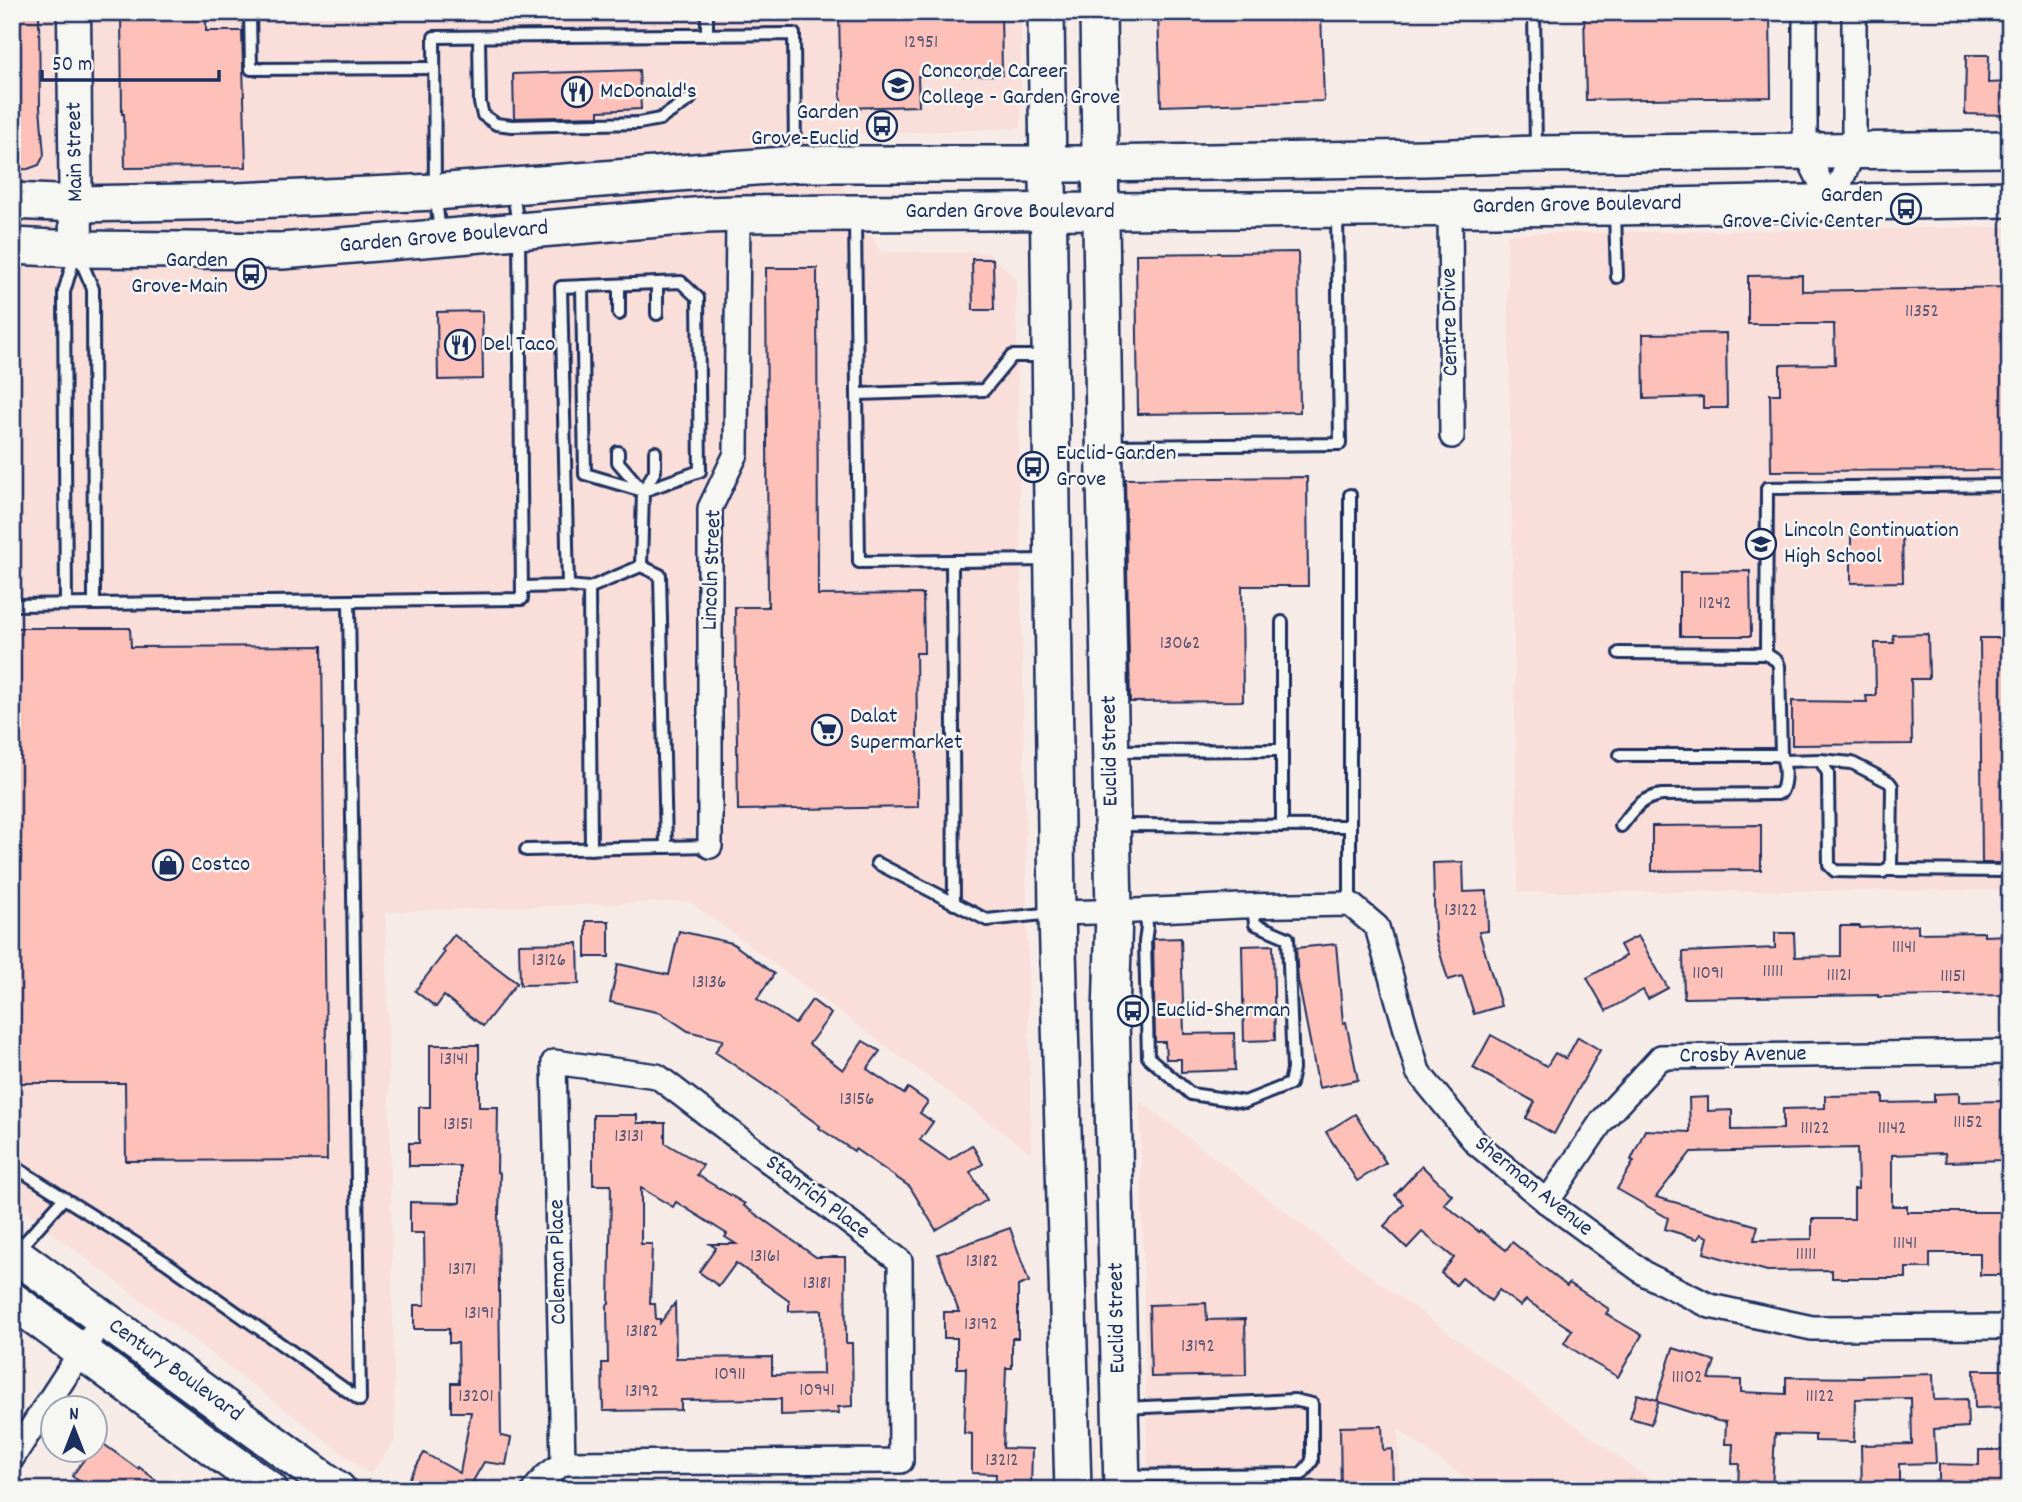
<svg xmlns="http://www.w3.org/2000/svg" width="2022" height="1502" viewBox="0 0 2022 1502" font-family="Dekko,sans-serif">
	<rect width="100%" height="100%" fill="#f7ebe7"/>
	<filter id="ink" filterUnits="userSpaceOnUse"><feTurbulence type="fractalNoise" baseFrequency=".0143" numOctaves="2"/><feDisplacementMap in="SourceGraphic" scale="14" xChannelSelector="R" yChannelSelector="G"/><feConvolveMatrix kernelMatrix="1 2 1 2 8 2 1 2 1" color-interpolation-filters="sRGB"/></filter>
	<g filter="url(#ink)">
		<g fill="#f9deda">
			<polygon points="12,12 1021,12 1021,128 813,136 881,252 989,253 1016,279 1031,1153 689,901 386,912 395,1441 370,1474 12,1202"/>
			<polygon points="2010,227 2010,890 1518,892 1507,234"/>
			<polygon points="1140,1101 1338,1252 1664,1490 1481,1490 1399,1430 1400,1490 1148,1490"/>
		</g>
		<g fill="#fdc1ba" stroke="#1b2f5e" stroke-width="2" fill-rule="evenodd">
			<polygon points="12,12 39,12 40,107 44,155 39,165 28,169 12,170"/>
			<polygon points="121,12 206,12 206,31 242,31 246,167 125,168 124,114 122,114"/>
			<polygon points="839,12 1001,12 1002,75 918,76 919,106 841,108"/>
			<polygon points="1158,12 1321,12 1324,101 1161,106"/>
			<polygon points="1584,12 1770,12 1771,97 1586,100"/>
			<polygon points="1966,55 1989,55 1988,83 2010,82 2010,115 1965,114"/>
			<polygon points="639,70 641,109 599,111 599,116 514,118 513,74"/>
			<polygon points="1298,252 1300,412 1138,414 1136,254"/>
			<polygon points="972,259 993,259 994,310 973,310"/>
			<polygon points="766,268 817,268 818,595 923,594 924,653 916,653 918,807 738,810 735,607 768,607"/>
			<polygon points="1802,275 1802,291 2010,287 2010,470 1771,471 1770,394 1780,394 1780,365 1835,364 1834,324 1748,324 1748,276"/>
			<polygon points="482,311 483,379 438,380 437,312"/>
			<polygon points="1726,333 1727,408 1703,408 1703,397 1644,399 1643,334"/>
			<polygon points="1307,477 1308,586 1242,586 1243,701 1130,702 1125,479"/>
			<polygon points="1902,529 1903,582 1851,583 1851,530"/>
			<polygon points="1750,571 1751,636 1680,636 1680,572"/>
			<polygon points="12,628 130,628 131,647 322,646 327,1160 126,1161 125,1083 12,1083"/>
			<polygon points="1928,634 1929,679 1911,679 1912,744 1792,745 1792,701 1867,702 1866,696 1876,696 1875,643 1894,643 1893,635"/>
			<polygon points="1980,638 2010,638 2010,855 2005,855 2005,863 1982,863"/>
			<polygon points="1761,825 1761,870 1652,871 1652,826"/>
			<polygon points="1463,862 1464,892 1487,891 1488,931 1479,932 1501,1006 1474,1014 1462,976 1448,980 1435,936 1433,863"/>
			<rect x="586" y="921" width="23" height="36"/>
			<polygon points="1918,925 1918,933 1984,932 1984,936 2010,935 2010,995 1878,997 1878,995 1684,998 1683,952 1775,948 1775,933 1794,933 1795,957 1840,956 1840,926 1860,926 1860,928"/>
			<polygon points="679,931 732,943 774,974 757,999 795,1024 812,1000 831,1014 809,1044 843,1070 863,1041 880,1051 867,1069 904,1094 908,1088 928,1102 920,1113 933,1122 920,1140 949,1160 972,1145 983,1164 970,1172 987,1200 936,1230 910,1187 855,1149 854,1151 819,1128 820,1126 768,1088 715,1052 723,1040 688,1031 661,1013 610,1002 618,964 669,975"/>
			<polygon points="454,935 517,983 483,1026 444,996 436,1007 415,991 445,952 442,950"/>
			<polygon points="1638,936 1668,988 1648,999 1643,990 1606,1011 1587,978 1626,956 1620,945"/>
			<polygon points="1181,938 1184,1034 1234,1033 1235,1070 1181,1072 1181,1059 1166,1059 1165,1042 1155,1042 1153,939"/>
			<polygon points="578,943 579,984 520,985 519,944"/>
			<polygon points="1336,944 1343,1023 1346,1022 1358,1080 1319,1088 1298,980 1296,948"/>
			<polygon points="1273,945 1275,1040 1244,1041 1242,946"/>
			<polygon points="1491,1035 1547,1066 1555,1053 1566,1059 1578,1037 1600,1050 1554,1134 1526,1118 1535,1102 1473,1068"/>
			<polygon points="430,1045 479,1045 479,1107 498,1107 497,1172 500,1173 499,1214 498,1214 501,1436 511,1438 506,1465 484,1462 473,1481 489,1490 428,1490 409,1479 424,1453 460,1473 471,1412 451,1412 451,1383 459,1383 458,1343 449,1343 449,1329 414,1329 414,1305 425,1305 424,1233 410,1233 410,1202 460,1203 460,1166 409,1166 409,1143 419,1143 419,1107 430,1107"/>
			<path d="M1959,1093V1102L2002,1101L2003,1160L1946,1162L1945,1153L1892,1155V1206H1907V1212H2010V1249L2005,1245V1275H1980V1253H1930V1268H1906V1278H1832V1270L1767,1271L1704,1253L1708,1237L1701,1234L1698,1239L1665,1229L1668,1218L1617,1189L1634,1161L1631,1160L1645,1130L1690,1132L1689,1098L1708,1097V1111L1732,1110V1130L1783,1129V1109L1825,1108V1096L1883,1095V1103L1934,1102V1094ZM1857,1148L1858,1189H1854V1219H1812V1239L1754,1240L1758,1226L1656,1197L1691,1152Z"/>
			<polygon points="1355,1114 1386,1163 1357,1181 1326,1132"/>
			<path d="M593,1115H637V1123H665V1143L703,1165L697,1175L745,1204L744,1206L816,1257H845L846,1343H852L853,1406L838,1407L839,1413L781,1415V1399L681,1400V1410L603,1411L602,1363H608L607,1305L609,1304L611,1185H593ZM641,1188L673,1207L676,1202L727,1234L725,1237L736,1244H710L716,1248L699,1272L719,1286L736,1263L789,1301V1311L822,1310L823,1374L772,1375V1357L676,1358L675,1303L660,1323V1319H656L655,1304H650L652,1244H641Z"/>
			<polygon points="1422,1166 1452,1195 1444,1204 1479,1232 1480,1230 1506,1250 1512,1242 1567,1286 1569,1283 1609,1309 1606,1314 1642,1335 1618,1377 1592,1362 1564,1343 1572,1330 1526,1300 1520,1306 1499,1290 1491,1301 1462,1278 1456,1285 1441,1273 1454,1258 1422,1232 1407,1248 1384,1226 1404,1204 1395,1195"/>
			<polygon points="1010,1228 1029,1282 1018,1286 1018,1338 1012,1338 1012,1368 1006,1368 1003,1448 1032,1449 1031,1490 995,1490 996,1474 972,1473 972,1434 964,1433 966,1368 957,1368 957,1338 944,1338 944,1312 959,1312 938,1254"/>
			<polygon points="1206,1303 1207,1320 1245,1319 1246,1375 1151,1377 1149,1305"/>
			<polygon points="1673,1348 1715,1361 1709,1379 1741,1380 1741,1392 1786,1394 1786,1377 1863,1378 1863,1376 1933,1374 1934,1400 1967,1399 1968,1427 1934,1429 1936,1463 1899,1464 1899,1490 1862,1490 1861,1445 1912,1444 1911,1398 1855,1399 1854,1442 1815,1441 1815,1435 1775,1434 1772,1490 1738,1489 1739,1464 1732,1464 1733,1444 1725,1444 1726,1422 1718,1421 1658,1402 1651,1424 1630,1418 1637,1394 1657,1400"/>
			<polygon points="1974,1370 2010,1370 2010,1407 1975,1408"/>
			<polygon points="1382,1426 1383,1450 1392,1449 1393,1490 1341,1490 1340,1427"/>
			<polygon points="98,1440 138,1469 139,1467 169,1490 91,1490 72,1476 91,1450 94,1450 94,1444"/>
			<polygon points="1979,1450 2010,1450 2010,1490 1939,1490 1939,1464 1979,1465"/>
		</g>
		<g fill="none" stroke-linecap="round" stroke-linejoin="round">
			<g stroke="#1b2f5e" stroke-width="16">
				<g id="lane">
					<polyline points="250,12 251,69 434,68"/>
					<polyline points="707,12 707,35"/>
					<polyline points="1534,12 1536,149"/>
					<polyline points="479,37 480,103 483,115 496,124 512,126 639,123 660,119 690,99"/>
					<polyline points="1615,213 1617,277"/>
					<polyline points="855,219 859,562 1050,560"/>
					<polyline points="440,232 435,192 434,37 794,34 795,159"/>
					<polyline points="79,256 93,289 94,604"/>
					<polyline points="619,285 619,314"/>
					<polyline points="657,314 657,283"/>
					<polyline points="857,394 984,390 1012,356 1045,356"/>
					<polyline points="1110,446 1340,444 1337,214"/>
					<polyline points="618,452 618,462 643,491 641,566"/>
					<polyline points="643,491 655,471 655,452"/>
					<polyline points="952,561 954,904"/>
					<polyline points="568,586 589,588 591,849"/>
					<polyline points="522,587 568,586 561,287 681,282 698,298 700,471 643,491 585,474 582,286"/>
					<polyline points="589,588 641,566 660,575 666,847"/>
					<polyline points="66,604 64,292 75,255"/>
					<polyline points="12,605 522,599 519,232 513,192"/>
					<polyline points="1282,622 1282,826"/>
					<polyline points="1619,653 1766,654 1777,661 1779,666 1781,756"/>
					<polyline points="1766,654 1767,488 2010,485"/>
					<polyline points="1114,751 1282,750"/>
					<path d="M1620,755H1775L1781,756C1786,765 1786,783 1781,792L1777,794L1662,795C1640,798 1635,809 1621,826"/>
					<polyline points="1784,761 1820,760 1852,763 1889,782 1892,786 1891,866 1883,872 1835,871 1829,865 1828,773 1820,760"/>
					<polyline points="1115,825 1350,826 1350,495"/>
					<polyline points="1350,826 1350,904"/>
					<polyline points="526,850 710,846"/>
					<polyline points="877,863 987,920 1053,913"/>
					<polyline points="1887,870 2010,871"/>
					<polyline points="1146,911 1147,927 1145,942 1148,1057 1191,1094 1245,1102 1290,1084 1293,1069 1288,938 1255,924 1253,906"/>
					<polyline points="12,1165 64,1198 17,1251"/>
					<polyline points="64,1198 165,1262 360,1400 349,601"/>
					<polyline points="1124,1408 1294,1400 1312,1404 1312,1461 1302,1474 1125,1476"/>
				</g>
			</g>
			<g stroke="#1b2f5e" stroke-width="28">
				<g id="street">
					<polyline points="1805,12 1805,151 1831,203"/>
					<polyline points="1831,203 1854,151 1854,12"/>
					<polyline points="1450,208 1452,436"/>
					<polyline points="710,846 710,508 736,454 738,214"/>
					<polyline points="1057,913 1135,911 1241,906 1350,904 1377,927 1418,1072 1476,1143 1547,1202 1647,1275 1710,1306 1812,1328 2010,1327"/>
					<polyline points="1547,1202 1602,1121 1661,1057 2010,1052"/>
					<polyline points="12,1458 103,1318"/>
					<polyline points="534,1490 546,1476 563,1463 901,1461 900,1261 657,1076 554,1062 563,1463"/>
				</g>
			</g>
			<g stroke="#1b2f5e" stroke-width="37">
				<polyline id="secondary" points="74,12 76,249"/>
			</g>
			<g stroke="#1b2f5e" stroke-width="40">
				<g id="primary">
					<polyline points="1046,12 1057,913 1073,1490"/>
					<polyline points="1098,12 1104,429 1114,912 1111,1016 1122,1490"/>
					<polyline points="12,201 77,204 237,201 435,192 795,164 1099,164 1425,158 1536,154 2010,149"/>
					<polyline points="12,246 76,249 282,251 706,215 738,214 1615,207 2010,199"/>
					<polyline points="12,1252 338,1490"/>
					<polyline points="12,1300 270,1490"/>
				</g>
			</g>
			<use href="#lane" stroke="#f6f6f2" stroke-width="10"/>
			<use href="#street" stroke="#f6f6f2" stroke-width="23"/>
			<use href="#secondary" stroke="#f6f6f2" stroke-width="32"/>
			<use href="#primary" stroke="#f6f6f2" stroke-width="35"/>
		</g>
	</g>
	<defs>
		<g id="university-ring" transform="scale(1.575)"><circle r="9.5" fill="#f6f6f2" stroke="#1b2f5e" stroke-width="1.5"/><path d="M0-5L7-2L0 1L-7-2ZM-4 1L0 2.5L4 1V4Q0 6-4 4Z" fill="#1b2f5e"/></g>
		<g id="restaurant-ring" transform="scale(1.575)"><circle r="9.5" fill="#f6f6f2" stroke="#1b2f5e" stroke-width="1.5"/><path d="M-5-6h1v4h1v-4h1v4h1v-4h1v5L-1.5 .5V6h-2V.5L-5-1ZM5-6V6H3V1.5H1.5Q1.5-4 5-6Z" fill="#1b2f5e"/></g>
		<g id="bus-ring" transform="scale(1.575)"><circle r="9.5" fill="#f6f6f2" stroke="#1b2f5e" stroke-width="1.5"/><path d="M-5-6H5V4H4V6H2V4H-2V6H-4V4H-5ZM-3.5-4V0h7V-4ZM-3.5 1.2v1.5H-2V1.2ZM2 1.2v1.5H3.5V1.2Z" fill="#1b2f5e"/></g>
		<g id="school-ring" transform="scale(1.575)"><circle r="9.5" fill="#f6f6f2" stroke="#1b2f5e" stroke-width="1.5"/><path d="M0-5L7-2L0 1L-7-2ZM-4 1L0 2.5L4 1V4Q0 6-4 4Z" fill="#1b2f5e"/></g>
		<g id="supermarket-ring" transform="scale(1.575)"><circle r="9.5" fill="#f6f6f2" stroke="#1b2f5e" stroke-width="1.5"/><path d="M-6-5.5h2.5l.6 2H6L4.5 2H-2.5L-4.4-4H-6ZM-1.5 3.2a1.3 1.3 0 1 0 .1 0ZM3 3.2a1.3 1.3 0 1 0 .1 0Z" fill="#1b2f5e"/></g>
		<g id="shop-ring" transform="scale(1.575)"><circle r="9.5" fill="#f6f6f2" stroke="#1b2f5e" stroke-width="1.5"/><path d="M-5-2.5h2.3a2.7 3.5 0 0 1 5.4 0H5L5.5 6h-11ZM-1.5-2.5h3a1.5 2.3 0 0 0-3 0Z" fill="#1b2f5e"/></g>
	</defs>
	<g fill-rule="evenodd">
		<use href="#university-ring" x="898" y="85"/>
		<use href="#restaurant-ring" x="577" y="92"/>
		<use href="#bus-ring" x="882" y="126"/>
		<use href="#bus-ring" x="1906" y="209"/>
		<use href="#bus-ring" x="251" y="274"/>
		<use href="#restaurant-ring" x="460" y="345"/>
		<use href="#bus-ring" x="1033" y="467"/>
		<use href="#school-ring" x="1761" y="544"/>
		<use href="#supermarket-ring" x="827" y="730"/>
		<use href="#shop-ring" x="168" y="865"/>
		<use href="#bus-ring" x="1133" y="1011"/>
	</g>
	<g text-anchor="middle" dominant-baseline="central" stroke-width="5" stroke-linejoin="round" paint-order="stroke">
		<g font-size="19" fill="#545475">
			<text x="921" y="43">12951</text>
			<text x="1922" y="312">11352</text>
			<text x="1715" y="604">11242</text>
			<text x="1180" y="644">13062</text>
			<text x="1461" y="911">13122</text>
			<text x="1904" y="948">11141</text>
			<text x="549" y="961">13126</text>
			<text x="1773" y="972">11111</text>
			<text x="1708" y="974">11091</text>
			<text x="1839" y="976">11121</text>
			<text x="1953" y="977">11151</text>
			<text x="709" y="983">13136</text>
			<text x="454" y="1060">13141</text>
			<text x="857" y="1100">13156</text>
			<text x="1968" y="1123">11152</text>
			<text x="458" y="1125">13151</text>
			<text x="1815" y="1129">11122</text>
			<text x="1892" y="1129">11142</text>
			<text x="629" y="1137">13131</text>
			<text x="1905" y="1244">11141</text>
			<text x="1806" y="1255">11111</text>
			<text x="765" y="1257">13161</text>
			<text x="982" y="1262">13182</text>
			<text x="462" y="1270">13171</text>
			<text x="817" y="1284">13181</text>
			<text x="479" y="1314">13191</text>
			<text x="981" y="1325">13192</text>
			<text x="642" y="1332">13182</text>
			<text x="1198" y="1347">13192</text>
			<text x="730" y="1375">10911</text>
			<text x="1687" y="1378">11102</text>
			<text x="817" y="1391">10941</text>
			<text x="642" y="1392">13192</text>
			<text x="476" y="1397">13201</text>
			<text x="1820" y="1397">11122</text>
			<text x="1002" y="1461">13212</text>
		</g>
		<g font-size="23" fill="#1b2f5e" stroke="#f6f6f2" text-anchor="start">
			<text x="921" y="72">Concorde Career<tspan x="921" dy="26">College - Garden Grove</tspan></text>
			<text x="600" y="92">McDonald's</text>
			<text x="859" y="113" text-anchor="end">Garden<tspan x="859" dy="26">Grove-Euclid</tspan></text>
			<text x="1883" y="196" text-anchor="end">Garden<tspan x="1883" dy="26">Grove-Civic Center</tspan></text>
			<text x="228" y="261" text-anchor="end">Garden<tspan x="228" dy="26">Grove-Main</tspan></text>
			<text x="483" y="345">Del Taco</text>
			<text x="1056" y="454">Euclid-Garden<tspan x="1056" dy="26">Grove</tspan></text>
			<text x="1784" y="531">Lincoln Continuation<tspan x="1784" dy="26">High School</tspan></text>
			<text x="850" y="717">Dalat<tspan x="850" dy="26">Supermarket</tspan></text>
			<text x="191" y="865">Costco</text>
			<text x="1156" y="1011">Euclid-Sherman</text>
		</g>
		<g font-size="23" fill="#1b2f5e" stroke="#f6f6f2">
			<text transform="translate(76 152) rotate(-91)">Main Street</text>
			<text transform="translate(1577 206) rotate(-1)">Garden Grove Boulevard</text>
			<text x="1010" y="212">Garden Grove Boulevard</text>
			<text transform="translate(444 238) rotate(-5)">Garden Grove Boulevard</text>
			<text transform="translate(1451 322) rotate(-91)">Centre Drive</text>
			<text transform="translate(713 570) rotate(-88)">Lincoln Street</text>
			<text transform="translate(1111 751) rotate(-91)">Euclid Street</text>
			<text transform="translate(1743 1056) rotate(-1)">Crosby Avenue</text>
			<text transform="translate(1533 1187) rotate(39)">Sherman Avenue</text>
			<text transform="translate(817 1198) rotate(37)">Stanrich Place</text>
			<text transform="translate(559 1262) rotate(-91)">Coleman Place</text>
			<text transform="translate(1118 1318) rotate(-91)">Euclid Street</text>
			<text transform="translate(175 1371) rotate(36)">Century Boulevard</text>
		</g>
	</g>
	<rect width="2022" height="1502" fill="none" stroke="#f6f6f2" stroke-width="42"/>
	<rect x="21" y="21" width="1980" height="1460" fill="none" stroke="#1b2f5e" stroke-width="2.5" filter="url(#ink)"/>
	<g transform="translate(74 1429)"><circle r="33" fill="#f6f6f2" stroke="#9ea6b7" stroke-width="2"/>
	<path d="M0-5L12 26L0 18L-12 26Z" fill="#1b2f5e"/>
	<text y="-10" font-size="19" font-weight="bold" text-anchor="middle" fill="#1b2f5e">N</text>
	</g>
	<path d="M42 70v10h177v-10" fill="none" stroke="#1b2f5e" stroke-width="3.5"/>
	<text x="52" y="70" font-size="21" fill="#1b2f5e" stroke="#f6f6f2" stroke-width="5" paint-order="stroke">50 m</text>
</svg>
